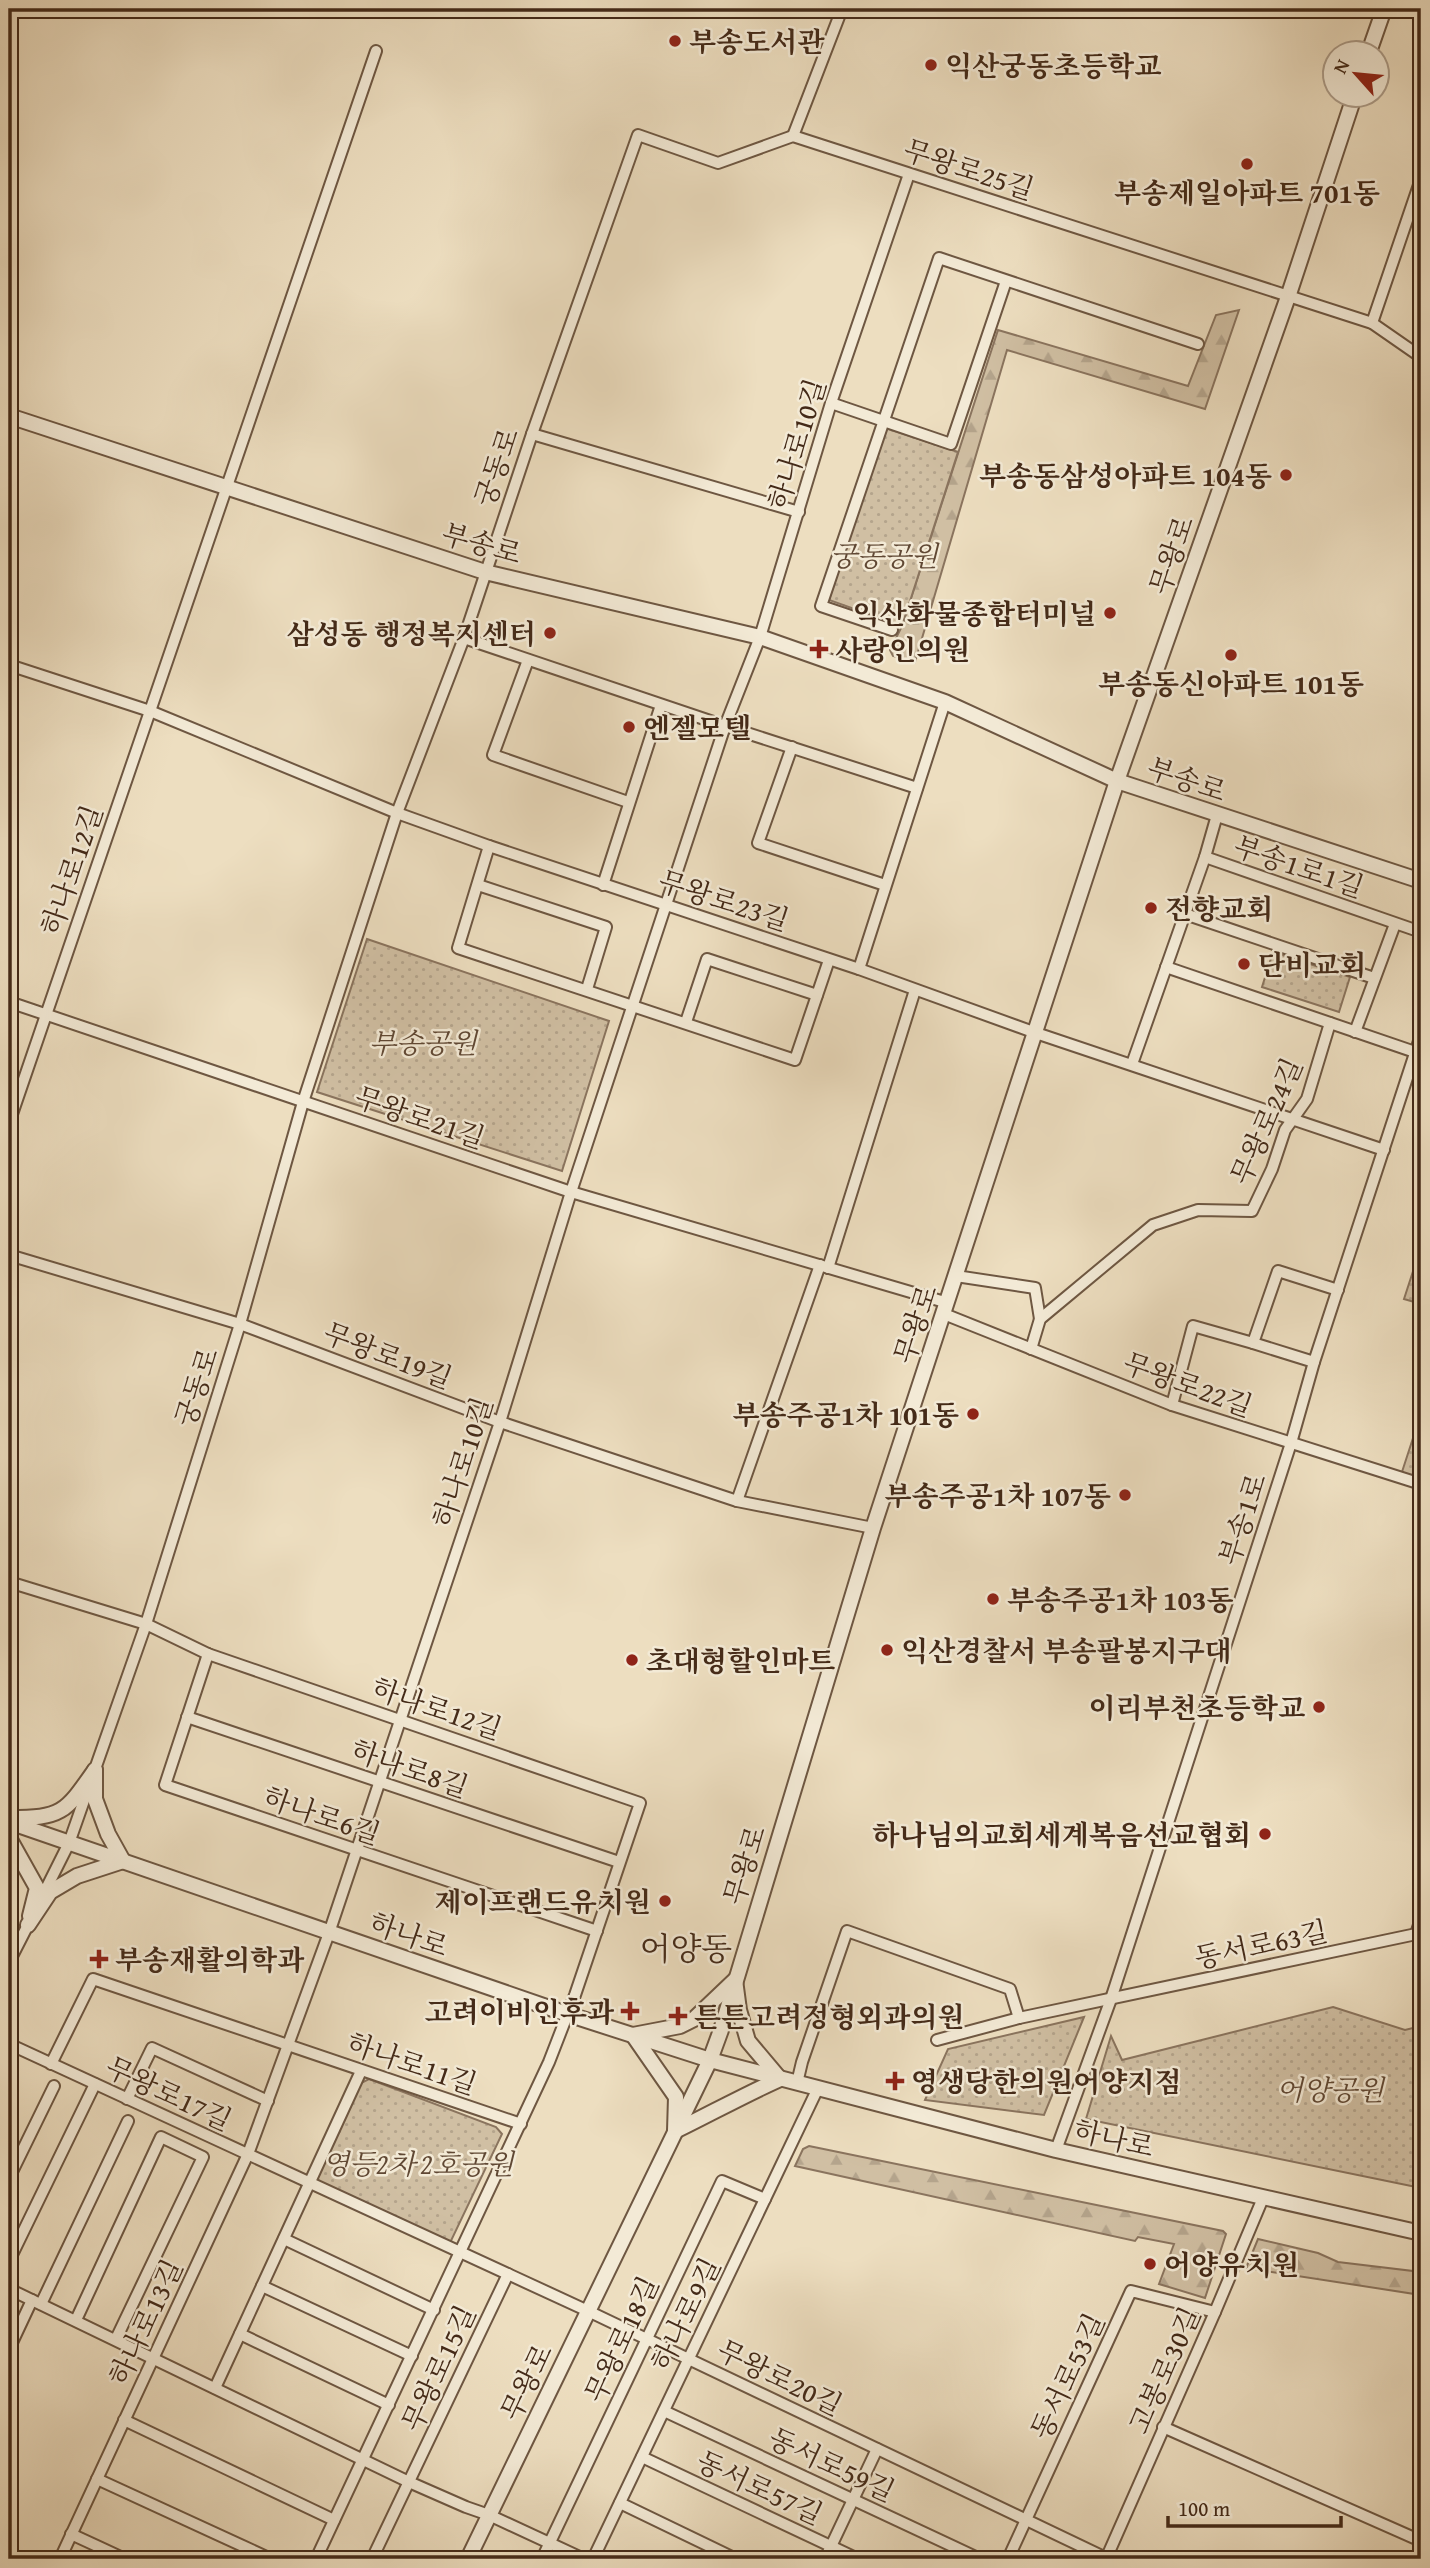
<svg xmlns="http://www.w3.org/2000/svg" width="1430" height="2568" viewBox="0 0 1430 2568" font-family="'Gentium Book Plus','Noto Serif KR',serif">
	<defs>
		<pattern id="forest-firs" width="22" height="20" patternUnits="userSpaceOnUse" patternTransform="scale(1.75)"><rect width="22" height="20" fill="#d0bfa3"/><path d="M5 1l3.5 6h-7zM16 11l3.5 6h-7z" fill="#b4a48c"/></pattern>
		<pattern id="park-dots" width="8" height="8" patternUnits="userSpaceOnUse" patternTransform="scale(1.75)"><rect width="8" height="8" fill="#d0bfa3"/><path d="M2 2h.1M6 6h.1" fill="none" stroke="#b4a48c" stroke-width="1.8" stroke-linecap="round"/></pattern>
	</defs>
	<rect width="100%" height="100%" fill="#eddec0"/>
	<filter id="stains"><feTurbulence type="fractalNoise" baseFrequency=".00286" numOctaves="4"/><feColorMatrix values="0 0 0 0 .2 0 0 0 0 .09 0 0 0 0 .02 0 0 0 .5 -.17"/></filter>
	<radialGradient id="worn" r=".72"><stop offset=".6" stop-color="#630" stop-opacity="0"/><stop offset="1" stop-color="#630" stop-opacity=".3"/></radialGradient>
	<g fill="url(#forest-firs)" stroke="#8a745e" stroke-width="2">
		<polygon points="1239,310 1205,409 1007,350 915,662 893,656 890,650 902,626 998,330 1188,386 1216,315"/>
		<polygon points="809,2146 1223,2231 1226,2234 1205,2298 1159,2284 1174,2244 1138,2237 1135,2241 795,2166 803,2149"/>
		<polygon points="1258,2239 1318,2253 1338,2262 1421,2272 1421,2295 1246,2268"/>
	</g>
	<g fill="url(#park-dots)" stroke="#8a745e" stroke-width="2">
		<polygon points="885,428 958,452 902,626 829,600"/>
		<polygon points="367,939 609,1021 562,1171 317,1092"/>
		<polygon points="1273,952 1350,977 1339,1012 1262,987"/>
		<polygon points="1418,1256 1421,1257 1421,1304 1404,1299"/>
		<polygon points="1414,1435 1421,1438 1421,1480 1400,1478"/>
		<polygon points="1333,2007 1405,2030 1421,2026 1421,2188 1086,2119 1111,2036 1122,2060"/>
		<polygon points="1084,2017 1044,2115 925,2100 948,2049"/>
		<polygon points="369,2079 496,2127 502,2134 449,2245 315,2181 359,2084"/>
	</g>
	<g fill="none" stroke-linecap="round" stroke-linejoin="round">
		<g stroke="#6e5742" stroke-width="14">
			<g id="minor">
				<polyline points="793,136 842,9"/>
				<polyline points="1372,323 1421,179"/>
				<polyline points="831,403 951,444 1006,281"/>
				<polyline points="532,434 799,512"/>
				<polyline points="892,630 821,606 939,258 1198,344"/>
				<polyline points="464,638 725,726 917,788"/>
				<polyline points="528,660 493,755 628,802"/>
				<polyline points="9,665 150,711 397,813 489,846 859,969 1036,1033 1384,1150"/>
				<polyline points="792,747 758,843 885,885"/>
				<polyline points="489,846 458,948 795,1060 829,960"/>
				<polyline points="1205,857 1421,932"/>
				<polyline points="478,885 606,927 587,989"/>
				<polyline points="603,885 661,705"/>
				<polyline points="1185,914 1374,978"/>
				<polyline points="1166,967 1421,1054"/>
				<polyline points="859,969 945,702"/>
				<polyline points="9,1002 571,1192 948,1303"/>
				<polyline points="686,1022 707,959 817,995"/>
				<polyline points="1355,1032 1395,924"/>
				<polyline points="1132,1064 1205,857 1217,815"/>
				<polyline points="9,1123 376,51"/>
				<polyline points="9,1255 240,1324 500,1422 737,1501 873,1528"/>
				<polyline points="828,1268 915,990"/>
				<polyline points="956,1276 1035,1288 1040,1319"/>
				<polyline points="944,1314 1172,1405 1421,1484"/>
				<polyline points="1031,1349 1040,1319 1153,1225 1198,1210 1252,1211 1272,1169 1285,1130 1307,1099 1330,1023"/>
				<polyline points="1314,1362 1253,1343 1278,1271 1338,1290"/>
				<polyline points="1172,1405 1193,1326 1253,1343"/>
				<polyline points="737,1501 820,1265"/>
				<polyline points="9,1582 146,1624 208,1654 640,1803 575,1995 549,2062 316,2559"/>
				<polyline points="208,1654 165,1785 597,1931"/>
				<polyline points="187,1717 619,1862"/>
				<polyline points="42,1897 69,1843 146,1624 240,1324 303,1102 397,813 464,638 532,434 638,135 718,163 793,136 1372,323 1421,357"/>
				<polyline points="1416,1934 1421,1919"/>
				<polyline points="9,1962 30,1921"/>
				<polyline points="937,2040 1019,2018 1421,1933"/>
				<polyline points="9,2044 588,2311 1106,2558"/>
				<polyline points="51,2064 93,1979 521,2124"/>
				<polyline points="797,2083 802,2062 847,1931 1010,1989 1019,2018"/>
				<polyline points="127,2099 152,2048 268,2101"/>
				<polyline points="1056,2150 1111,1999 1291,1443 1314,1362 1421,1035"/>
				<polyline points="9,2178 54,2086"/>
				<polyline points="284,2239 434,2310"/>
				<polyline points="9,2261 95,2084"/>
				<polyline points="262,2286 412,2356"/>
				<polyline points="9,2289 409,2482 466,2507 489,2515 584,2559"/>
				<polyline points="41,2304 128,2121"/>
				<polyline points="76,2320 161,2137 203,2157 116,2339"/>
				<polyline points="240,2334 389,2405"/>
				<polyline points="9,2349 32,2300"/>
				<polyline points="215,2388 361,2071"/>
				<polyline points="664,2411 980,2559"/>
				<polyline points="124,2420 334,2520"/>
				<polyline points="1163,2427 1421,2541"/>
				<polyline points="642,2457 858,2559"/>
				<polyline points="97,2479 271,2559"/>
				<polyline points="620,2503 736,2559"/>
				<polyline points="71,2534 125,2559"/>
				<polyline points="60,2559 248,2154 329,1933 500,1422 571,1192 725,726 760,637 831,403 909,174"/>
				<polyline points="372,2559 508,2274"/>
				<polyline points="542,2559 722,2181 765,2199"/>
				<polyline points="593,2559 818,2088"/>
				<polyline points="825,2559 877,2449"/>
				<polyline points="1008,2559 1131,2291 1215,2312"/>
				<polyline points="1106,2559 1215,2312 1263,2198"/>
			</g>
		</g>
		<g stroke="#6e5742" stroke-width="18">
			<g id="tertiary">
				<polyline points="1369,52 1384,9"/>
				<polyline points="9,416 485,572 760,637 945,702 1117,781 1421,881"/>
				<path d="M9,1818C62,1818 65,1813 95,1770"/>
				<polyline points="9,1822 567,2014 710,2060 1056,2150 1421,2233"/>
				<polyline points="9,1838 37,1888 30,1916"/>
				<polyline points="28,1925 50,1892 77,1876 123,1861 108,1834 95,1799 95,1770"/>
				<path d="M735,1980L739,2010L748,2041L780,2079C744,2095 710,2114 675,2131L676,2097L633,2035L680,2026L694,2019Z"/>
				<polyline points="468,2559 710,2060 721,2030 873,1528 1117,781 1289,294 1355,94"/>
			</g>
		</g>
		<use href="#minor" stroke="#f3ead6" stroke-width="10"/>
		<use href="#tertiary" stroke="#f3ead6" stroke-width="14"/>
	</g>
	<g fill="#8f2418" stroke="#f3ead6" stroke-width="2.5">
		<circle cx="675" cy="41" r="7"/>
		<circle cx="931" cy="65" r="7"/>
		<circle cx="1247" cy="164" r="7"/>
		<circle cx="1286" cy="475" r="7"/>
		<circle cx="1110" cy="613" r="7"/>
		<circle cx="550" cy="633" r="7"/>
		<path d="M815.5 638.5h7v7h7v7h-7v7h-7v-7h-7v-7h7z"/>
		<circle cx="1231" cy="655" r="7"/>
		<circle cx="629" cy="727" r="7"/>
		<circle cx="1151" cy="908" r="7"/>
		<circle cx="1244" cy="964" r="7"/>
		<circle cx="973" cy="1414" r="7"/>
		<circle cx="1125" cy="1495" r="7"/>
		<circle cx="993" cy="1599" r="7"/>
		<circle cx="887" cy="1650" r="7"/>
		<circle cx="632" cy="1660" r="7"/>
		<circle cx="1319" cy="1707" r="7"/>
		<circle cx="1265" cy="1834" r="7"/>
		<circle cx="665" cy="1901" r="7"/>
		<path d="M95.5 1948.5h7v7h7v7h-7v7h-7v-7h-7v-7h7z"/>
		<path d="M626.5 2000.5h7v7h7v7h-7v7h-7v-7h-7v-7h7z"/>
		<path d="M674.5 2005.5h7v7h7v7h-7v7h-7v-7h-7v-7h7z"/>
		<path d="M891.5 2070.5h7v7h7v7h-7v7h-7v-7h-7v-7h7z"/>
		<circle cx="1150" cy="2264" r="7"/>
	</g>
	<g text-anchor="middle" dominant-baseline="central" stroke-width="5" stroke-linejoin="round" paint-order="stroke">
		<g font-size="28" font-weight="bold" fill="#442a18" stroke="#f3ead6" text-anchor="start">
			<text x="689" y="41">부송도서관</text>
			<text x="945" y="65">익산궁동초등학교</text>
			<text x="1247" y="192" text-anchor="middle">부송제일아파트 701동</text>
			<text x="1272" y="475" text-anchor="end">부송동삼성아파트 104동</text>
			<text x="1096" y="613" text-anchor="end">익산화물종합터미널</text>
			<text x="536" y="633" text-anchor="end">삼성동 행정복지센터</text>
			<text x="835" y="649">사랑인의원</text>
			<text x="1231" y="683" text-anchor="middle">부송동신아파트 101동</text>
			<text x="643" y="727">엔젤모텔</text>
			<text x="1165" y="908">전향교회</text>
			<text x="1258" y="964">단비교회</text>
			<text x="959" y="1414" text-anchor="end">부송주공1차 101동</text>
			<text x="1111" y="1495" text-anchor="end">부송주공1차 107동</text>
			<text x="1007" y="1599">부송주공1차 103동</text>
			<text x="901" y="1650">익산경찰서 부송팔봉지구대</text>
			<text x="646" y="1660">초대형할인마트</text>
			<text x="1305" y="1707" text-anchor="end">이리부천초등학교</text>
			<text x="1251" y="1834" text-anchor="end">하나님의교회세계복음선교협회</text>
			<text x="651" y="1901" text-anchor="end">제이프랜드유치원</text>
			<text x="115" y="1959">부송재활의학과</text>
			<text x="614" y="2011" text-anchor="end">고려이비인후과</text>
			<text x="694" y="2016">튼튼고려정형외과의원</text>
			<text x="911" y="2081">영생당한의원어양지점</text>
			<text x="1164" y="2264">어양유치원</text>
		</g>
		<g font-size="28" fill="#442a18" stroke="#f3ead6">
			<text transform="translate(969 169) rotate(18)">무왕로25길</text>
			<text transform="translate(796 444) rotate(-73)">하나로10길</text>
			<text transform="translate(496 467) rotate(-71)">궁동로</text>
			<text transform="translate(482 543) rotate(16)">부송로</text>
			<text transform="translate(1171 555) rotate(-71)">무왕로</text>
			<text transform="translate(1187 779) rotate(19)">부송로</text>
			<text transform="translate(1299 866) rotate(19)">부송1로1길</text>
			<text transform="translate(71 870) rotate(-71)">하나로12길</text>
			<text transform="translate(724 900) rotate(18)">무왕로23길</text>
			<text transform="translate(420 1117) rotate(19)">무왕로21길</text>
			<text transform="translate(1266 1121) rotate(-66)">무왕로24길</text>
			<text transform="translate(915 1324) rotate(-72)">무왕로</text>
			<text transform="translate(388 1355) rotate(21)">무왕로19길</text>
			<text transform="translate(1188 1384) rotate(20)">무왕로22길</text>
			<text transform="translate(196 1387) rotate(-72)">궁동로</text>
			<text transform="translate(462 1462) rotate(-72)">하나로10길</text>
			<text transform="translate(1242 1519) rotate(-72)">부송1로</text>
			<text transform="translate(437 1708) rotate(19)">하나로12길</text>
			<text transform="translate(410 1768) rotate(19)">하나로8길</text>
			<text transform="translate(322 1815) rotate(19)">하나로6길</text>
			<text transform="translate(744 1865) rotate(-73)">무왕로</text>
			<text transform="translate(409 1934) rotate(19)">하나로</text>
			<text transform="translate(1261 1944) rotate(-12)">동서로63길</text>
			<text transform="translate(412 2063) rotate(19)">하나로11길</text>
			<text transform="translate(169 2093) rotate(25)">무왕로17길</text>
			<text transform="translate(1114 2138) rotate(13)">하나로</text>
			<text transform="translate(685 2314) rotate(-64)">하나로9길</text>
			<text transform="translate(145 2322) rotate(-65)">하나로13길</text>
			<text transform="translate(621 2339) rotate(-65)">무왕로18길</text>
			<text transform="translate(438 2368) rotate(-65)">무왕로15길</text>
			<text transform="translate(1164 2370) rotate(-66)">고봉로30길</text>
			<text transform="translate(1067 2376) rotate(-65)">동서로53길</text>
			<text transform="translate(780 2377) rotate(26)">무왕로20길</text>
			<text transform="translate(526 2382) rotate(-64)">무왕로</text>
			<text transform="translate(832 2464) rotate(25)">동서로59길</text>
			<text transform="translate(760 2487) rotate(25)">동서로57길</text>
		</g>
		<g font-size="28" font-style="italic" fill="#604834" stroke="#f3ead6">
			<text x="884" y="555">궁동공원</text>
			<text x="423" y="1042">부송공원</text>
			<text x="1330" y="2089">어양공원</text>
			<text x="418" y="2163">영등2차 2호공원</text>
		</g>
		<g font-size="32" fill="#442a18" stroke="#f3ead6">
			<text x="686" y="1948">어양동</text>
		</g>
	</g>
	<rect width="1430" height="2568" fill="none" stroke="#eddec0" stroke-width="35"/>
	<rect x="10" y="10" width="1409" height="2547" fill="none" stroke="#442a18" stroke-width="3.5"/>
	<rect x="18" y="18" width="1395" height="2533" fill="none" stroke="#442a18" stroke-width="2"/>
	<g transform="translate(1356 74) rotate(297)"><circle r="33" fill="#f3ead6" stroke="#ad9d8a" stroke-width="2"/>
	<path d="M0-5L12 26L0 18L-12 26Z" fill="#8f2418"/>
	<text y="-10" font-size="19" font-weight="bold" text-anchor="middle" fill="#442a18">N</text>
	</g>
	<path d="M1168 2516v10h173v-10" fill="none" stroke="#442a18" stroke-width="3.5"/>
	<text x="1178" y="2516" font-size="21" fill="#442a18" stroke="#f3ead6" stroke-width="5" paint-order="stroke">100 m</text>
	<rect width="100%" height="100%" filter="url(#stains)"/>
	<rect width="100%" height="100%" fill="url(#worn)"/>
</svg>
